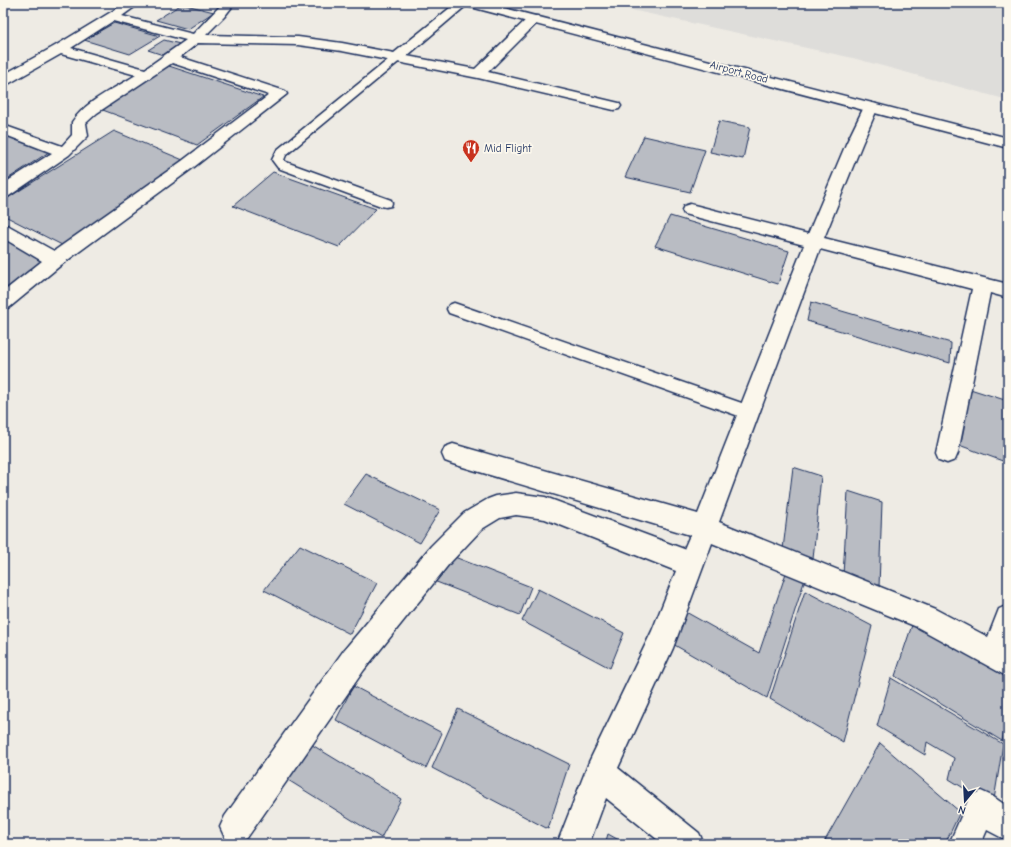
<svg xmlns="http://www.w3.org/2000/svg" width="1011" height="847" viewBox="0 0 1011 847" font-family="'Comic Neue',sans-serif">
	<rect width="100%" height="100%" fill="#eeebe4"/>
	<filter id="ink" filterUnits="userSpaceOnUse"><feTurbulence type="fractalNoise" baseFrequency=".025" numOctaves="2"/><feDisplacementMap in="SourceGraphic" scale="8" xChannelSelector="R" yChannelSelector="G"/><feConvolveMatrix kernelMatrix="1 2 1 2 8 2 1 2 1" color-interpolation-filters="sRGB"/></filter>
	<g filter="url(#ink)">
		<polygon fill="#deddda" points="599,3 1008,3 1008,100 853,58"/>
		<g fill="#b9bcc3" stroke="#1b2f5e">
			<polygon points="182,4 214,12 188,29 156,20"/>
			<polygon points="114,23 160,36 130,54 84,40"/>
			<polygon points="164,40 180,44 163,55 148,50"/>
			<polygon points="169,66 263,97 197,145 100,109"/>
			<polygon points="719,121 750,127 743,159 710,152"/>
			<polygon points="114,131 183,160 62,245 3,215 3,201"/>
			<polygon points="3,134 49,152 3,182"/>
			<polygon points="644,136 705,150 690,192 625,177"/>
			<polygon points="273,172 376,209 339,247 233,206"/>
			<polygon points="670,216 789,251 778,284 655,246"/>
			<polygon points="3,239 47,261 3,293"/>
			<polygon points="811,302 951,343 950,363 807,321"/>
			<polygon points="967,388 1008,401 1008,463 959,445"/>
			<polygon points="793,467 821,476 813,559 783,549"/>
			<polygon points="366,474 440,510 420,543 344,504"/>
			<polygon points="848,491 882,502 879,587 843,575"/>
			<polygon points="300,545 377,583 350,634 264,590"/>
			<polygon points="447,554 531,587 520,615 434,581"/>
			<polygon points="787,570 805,579 767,698 671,643 684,611 759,653"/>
			<polygon points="538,589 624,633 610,668 522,621"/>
			<polygon points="805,591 872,626 843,742 770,699"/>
			<polygon points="914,619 1008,674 1008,714 1002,741 895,676"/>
			<polygon points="891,678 1003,744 993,806 949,779 954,758 927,742 925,755 877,726"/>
			<polygon points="353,686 442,733 426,768 336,720"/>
			<polygon points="458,709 569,764 548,829 432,768"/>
			<polygon points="309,743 401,799 381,838 288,780"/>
			<polygon points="880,743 960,812 945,844 823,844"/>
			<polygon points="608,834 626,844 605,844"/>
		</g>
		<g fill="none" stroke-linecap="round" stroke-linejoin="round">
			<g stroke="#1b2f5e" stroke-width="3">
				<g id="lane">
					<polygon points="398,54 402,55 403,57 402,59 286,155 284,160 286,162 391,200 392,203 391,206 386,207 381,206 278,168 272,160 277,150 394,55"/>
					<polygon points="454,303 756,408 758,413 756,418 750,420 449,313 447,309 449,305"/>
				</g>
			</g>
			<g stroke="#1b2f5e" stroke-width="3">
				<g id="street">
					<path d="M126,3H140L122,16L193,34L223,3H235L224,17L206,35L298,37L342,43L394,53L456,3H469L407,56L475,69L530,16H538L540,19L538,22L488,72L619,103L621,106L619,109L614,110L478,78L342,51L298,45L198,43L180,57L285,91L287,94L194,167L61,265L10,307L3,309V292L42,261L3,238V224L9,226L54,251L182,161L269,95L172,63L97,113L86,123L88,136L69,155L9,196L3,197V184L52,153L3,134V125L62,146L72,135V122C87,100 114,89 136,75L61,54L8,84L3,85V75L55,46ZM113,21L186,40L145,69L71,48Z"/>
					<polygon points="871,103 876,104 878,107 862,144 824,238 1008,284 1008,298 990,293 958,453 955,460 947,463 939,460 936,453 972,289 820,249 719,522 935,609 988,637 999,609 1008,605 1008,677 917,627 712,543 673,648 618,768 699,833 704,844 663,844 606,798 589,844 557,844 589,762 652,631 676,571 545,519 516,515 500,518 482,529 449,564 364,670 247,838 236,843 225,838 220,827 225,816 344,650 431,546 464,513 488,499 496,496 516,493 545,497 684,549 690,535 453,464 445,461 442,454 445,447 453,444 698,514 804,245 684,214 682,210 684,206 690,204 808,234 846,144 864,107 866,104"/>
					<polygon points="981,791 992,796 1008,807 1008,841 987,830 981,844 949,844 970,796"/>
				</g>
			</g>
			<g stroke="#1b2f5e" stroke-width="3">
				<polygon id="primary" points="465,3 485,3 1008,138 1008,148 467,6"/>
			</g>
			<use href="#lane" fill="#fbf7ec" fill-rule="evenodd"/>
			<use href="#street" fill="#fbf7ec" fill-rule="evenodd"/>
			<use href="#primary" fill="#fbf7ec" fill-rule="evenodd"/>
		</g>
	</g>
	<defs>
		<g id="restaurant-pin" transform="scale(0.9)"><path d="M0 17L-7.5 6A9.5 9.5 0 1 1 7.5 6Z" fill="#c8321e" stroke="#fbf7ec"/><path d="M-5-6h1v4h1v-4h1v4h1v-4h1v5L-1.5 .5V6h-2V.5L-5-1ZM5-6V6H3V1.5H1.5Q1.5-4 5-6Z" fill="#fff"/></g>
	</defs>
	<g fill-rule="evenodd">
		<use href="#restaurant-pin" x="471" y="148"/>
	</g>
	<g text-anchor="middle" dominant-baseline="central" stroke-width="3.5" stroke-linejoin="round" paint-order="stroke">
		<g font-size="11" fill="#1b2f5e" stroke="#fbf7ec">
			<text transform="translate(739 72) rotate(15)">Airport Road</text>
		</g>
		<g font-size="11" fill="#1b2f5e" stroke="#fbf7ec" text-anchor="start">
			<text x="484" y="148">Mid Flight</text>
		</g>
	</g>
	<rect width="1011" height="847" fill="none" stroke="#fbf7ec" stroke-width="16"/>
	<rect x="8" y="8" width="995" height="831" fill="none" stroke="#1b2f5e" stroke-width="1.5" filter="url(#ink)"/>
	<g transform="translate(965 801) rotate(198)" stroke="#fbf7ec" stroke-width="3" paint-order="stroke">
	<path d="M0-3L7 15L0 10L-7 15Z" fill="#1b2f5e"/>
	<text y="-6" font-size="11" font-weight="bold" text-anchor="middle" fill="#1b2f5e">N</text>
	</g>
</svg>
